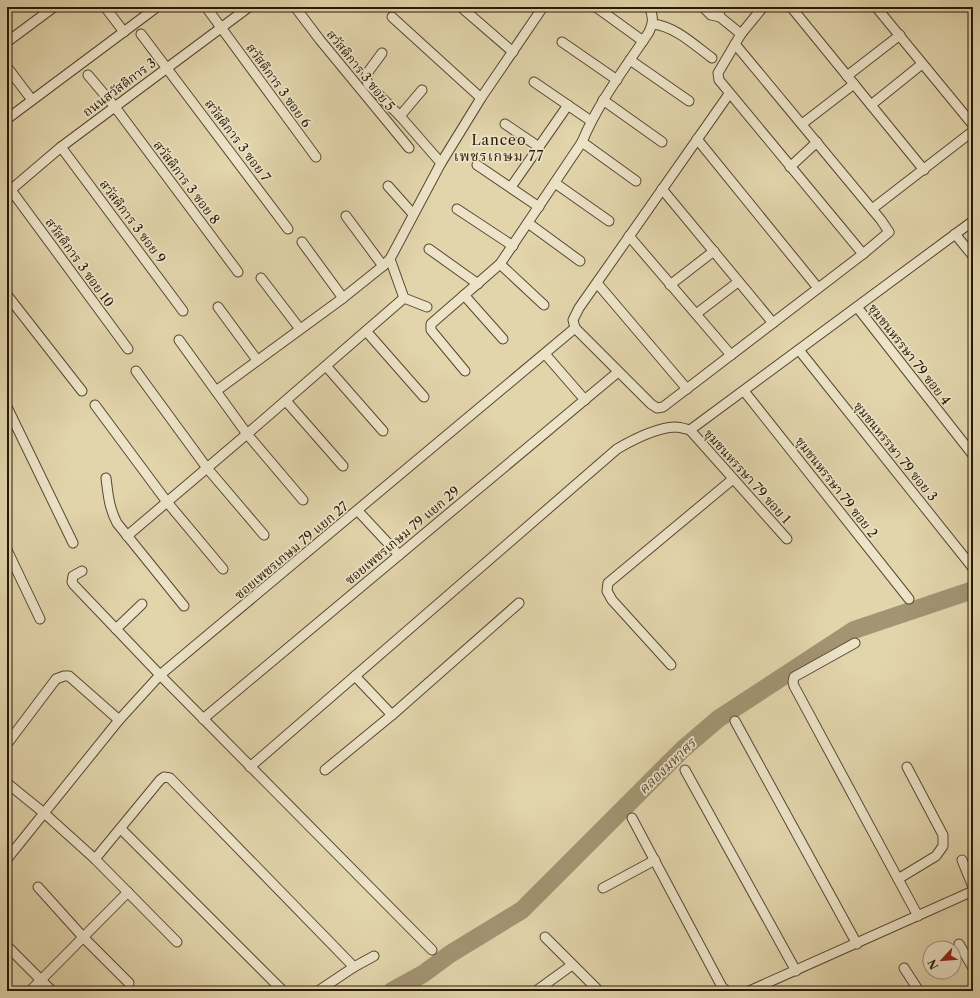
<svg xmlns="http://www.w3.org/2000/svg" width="980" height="998" viewBox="0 0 980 998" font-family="'Libre Caslon Text','Noto Serif Thai',serif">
	<rect width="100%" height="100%" fill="#e2d4ab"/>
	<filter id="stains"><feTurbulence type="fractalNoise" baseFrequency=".005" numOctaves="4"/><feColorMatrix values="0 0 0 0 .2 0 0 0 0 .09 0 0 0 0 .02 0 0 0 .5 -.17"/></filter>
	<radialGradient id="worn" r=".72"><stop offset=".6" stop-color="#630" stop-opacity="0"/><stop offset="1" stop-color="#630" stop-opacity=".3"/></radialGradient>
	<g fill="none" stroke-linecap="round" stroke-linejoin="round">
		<polyline stroke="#a39473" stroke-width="18" points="392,991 423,974 450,954 522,910 683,749 718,719 854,630 973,590"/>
		<g stroke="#574730" stroke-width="11">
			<g id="street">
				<polyline points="105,7 124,32"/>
				<polyline points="206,7 316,157"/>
				<polyline points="295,7 320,40 409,148"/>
				<polyline points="461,7 513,52"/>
				<polyline points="596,7 643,41"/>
				<polyline points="703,7 711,15 720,17 741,34 763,7"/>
				<polyline points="718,7 720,17"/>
				<polyline points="791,7 924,170"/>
				<polyline points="876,7 973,125"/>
				<polyline points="392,17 481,98"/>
				<path d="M653,24C676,27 693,44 712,58"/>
				<polyline points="141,34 288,229"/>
				<polyline points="7,42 54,7"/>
				<polyline points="562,42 617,80"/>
				<polyline points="735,44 881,220 889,232 863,254"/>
				<polyline points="382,53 368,72 366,77 368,84 400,116 441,163"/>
				<polyline points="630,60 689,101"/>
				<polyline points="7,67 32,100"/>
				<polyline points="88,75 115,107 238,272"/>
				<polyline points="847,76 900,35"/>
				<polyline points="534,82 591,121"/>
				<polyline points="729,94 579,308 573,320 575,328 651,404 657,408 663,407 863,254 719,80 718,73 741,34"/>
				<polyline points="603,100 662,142"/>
				<polyline points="871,105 922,64"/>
				<polyline points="400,116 422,90"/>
				<polyline points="7,119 157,7"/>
				<polyline points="505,124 539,147"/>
				<polyline points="802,124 854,84"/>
				<polyline points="697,139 818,288"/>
				<polyline points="582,142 636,181"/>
				<polyline points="61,147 183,311"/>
				<polyline points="477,165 539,207"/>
				<polyline points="790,167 817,142"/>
				<polyline points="555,183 609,221"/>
				<polyline points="8,186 128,349"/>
				<polyline points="388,186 413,214"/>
				<polyline points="511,187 568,105"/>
				<polyline points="662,189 773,323"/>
				<polyline points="7,193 61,147 249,7"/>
				<polyline points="457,209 513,246"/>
				<polyline points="872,209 973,131"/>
				<polyline points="346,216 383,266"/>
				<polyline points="528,223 580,261"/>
				<polyline points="955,234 973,256"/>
				<polyline points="629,236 731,355"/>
				<polyline points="302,242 343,298"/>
				<polyline points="429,249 478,284"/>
				<polyline points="500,264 544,305"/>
				<polyline points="261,278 300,329"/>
				<polyline points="597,283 687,389"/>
				<polyline points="670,285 714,251"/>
				<polyline points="7,295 82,391"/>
				<polyline points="464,295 503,339"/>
				<polyline points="218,307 257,360"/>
				<polyline points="427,307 404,298 390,259 441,163 481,98 543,7"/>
				<polyline points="857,307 973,455"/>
				<polyline points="696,314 738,282"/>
				<polyline points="366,331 424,397"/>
				<polyline points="179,340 247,434 303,500"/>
				<polyline points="799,350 973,568"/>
				<polyline points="545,354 585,400"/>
				<polyline points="326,366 383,431"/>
				<polyline points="136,371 207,468 264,535"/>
				<path d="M465,371L431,330V324L500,264L582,142C598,103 625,68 649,32C653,23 654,17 649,7"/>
				<polyline points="216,391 343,298 383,266 390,259"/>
				<polyline points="744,391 909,599"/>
				<polyline points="286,401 343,466"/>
				<polyline points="95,405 167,502 223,569"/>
				<polyline points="7,407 73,543"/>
				<polyline points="690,430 787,539"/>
				<path d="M106,478C108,494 109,508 117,523L184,606"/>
				<polyline points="358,511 399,555"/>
				<polyline points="127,536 247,434 404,298"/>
				<polyline points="7,550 40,619"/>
				<polyline points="82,571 73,576 72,582 74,585 160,675 432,950"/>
				<polyline points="116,629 142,604"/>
				<polyline points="855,643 794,677 793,682 794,686 918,916"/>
				<polyline points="671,665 612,600 607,591 608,583 733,479"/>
				<polyline points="355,676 392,715"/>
				<polyline points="203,719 618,372"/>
				<polyline points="735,721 857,944"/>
				<polyline points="7,744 56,679 64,676 69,676 119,720"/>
				<path d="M250,767L617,449C634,439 655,428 675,427C680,427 686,429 690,430L973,221"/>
				<polyline points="325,770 392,715 519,603"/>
				<polyline points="685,770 796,971"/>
				<polyline points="7,783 44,813 95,859 177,942"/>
				<polyline points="632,818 722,987 727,991"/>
				<polyline points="121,829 283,991"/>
				<polyline points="7,859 119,720 160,675 575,328"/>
				<polyline points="95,859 160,780 164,777 170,778 354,967"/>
				<polyline points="962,860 973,887"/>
				<polyline points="898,879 936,856 943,846 943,835 907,767"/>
				<polyline points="38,887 83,937 129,983"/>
				<polyline points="603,888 655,860"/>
				<polyline points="545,937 599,991"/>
				<polyline points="959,944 973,968"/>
				<polyline points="7,946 52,991"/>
				<polyline points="904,968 919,991"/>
				<polyline points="30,991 128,892"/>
				<polyline points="318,991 354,967 374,956"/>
				<polyline points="536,991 572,965"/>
				<polyline points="749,991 973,891"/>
			</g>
		</g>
		<use href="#street" stroke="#ece3c8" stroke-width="9"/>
	</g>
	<g text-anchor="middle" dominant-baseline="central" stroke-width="3.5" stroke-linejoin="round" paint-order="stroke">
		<g font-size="13" fill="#291807" stroke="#ece3c8">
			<text transform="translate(361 70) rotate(51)">สวัสดิการ 3 ซอย 5</text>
			<text transform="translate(279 85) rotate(54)">สวัสดิการ 3 ซอย 6</text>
			<text transform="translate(119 87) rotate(-37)">ถนนสวัสดิการ 3</text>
			<text transform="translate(238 140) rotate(53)">สวัสดิการ 3 ซอย 7</text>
			<text transform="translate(187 182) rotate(53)">สวัสดิการ 3 ซอย 8</text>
			<text transform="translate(133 221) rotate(53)">สวัสดิการ 3 ซอย 9</text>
			<text transform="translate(80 262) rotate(54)">สวัสดิการ 3 ซอย 10</text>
			<text transform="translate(910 354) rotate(52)">ชุมชนหรรษา 79 ซอย 4</text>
			<text transform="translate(896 451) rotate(51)">ชุมชนหรรษา 79 ซอย 3</text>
			<text transform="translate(748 476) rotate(48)">ชุมชนหรรษา 79 ซอย 1</text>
			<text transform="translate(837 487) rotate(52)">ชุมชนหรรษา 79 ซอย 2</text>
			<text transform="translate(402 535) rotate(-40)">ซอยเพชรเกษม 79 แยก 29</text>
			<text transform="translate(291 550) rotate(-40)">ซอยเพชรเกษม 79 แยก 27</text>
		</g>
		<g font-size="14" letter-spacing="1" fill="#291807" stroke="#ece3c8">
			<text x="499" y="140">Lanceo<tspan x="499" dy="16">เพชรเกษม 77</tspan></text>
		</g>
		<g font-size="14" font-style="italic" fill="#5a4a32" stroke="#ece3c8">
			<text transform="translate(667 766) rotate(-44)">คลองมหาศร</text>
		</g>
	</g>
	<rect width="980" height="998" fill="none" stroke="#e2d4ab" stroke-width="24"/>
	<rect x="8" y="8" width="964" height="982" fill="none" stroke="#291807" stroke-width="2"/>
	<rect x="12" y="12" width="956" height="974" fill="none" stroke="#291807"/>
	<g transform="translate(942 960) rotate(244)"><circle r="19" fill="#ece3c8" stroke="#9e927b"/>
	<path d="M0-3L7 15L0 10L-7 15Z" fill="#8f2418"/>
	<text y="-6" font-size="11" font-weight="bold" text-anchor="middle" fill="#291807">N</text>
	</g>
	<rect width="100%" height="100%" filter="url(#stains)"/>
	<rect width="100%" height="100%" fill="url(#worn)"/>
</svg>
